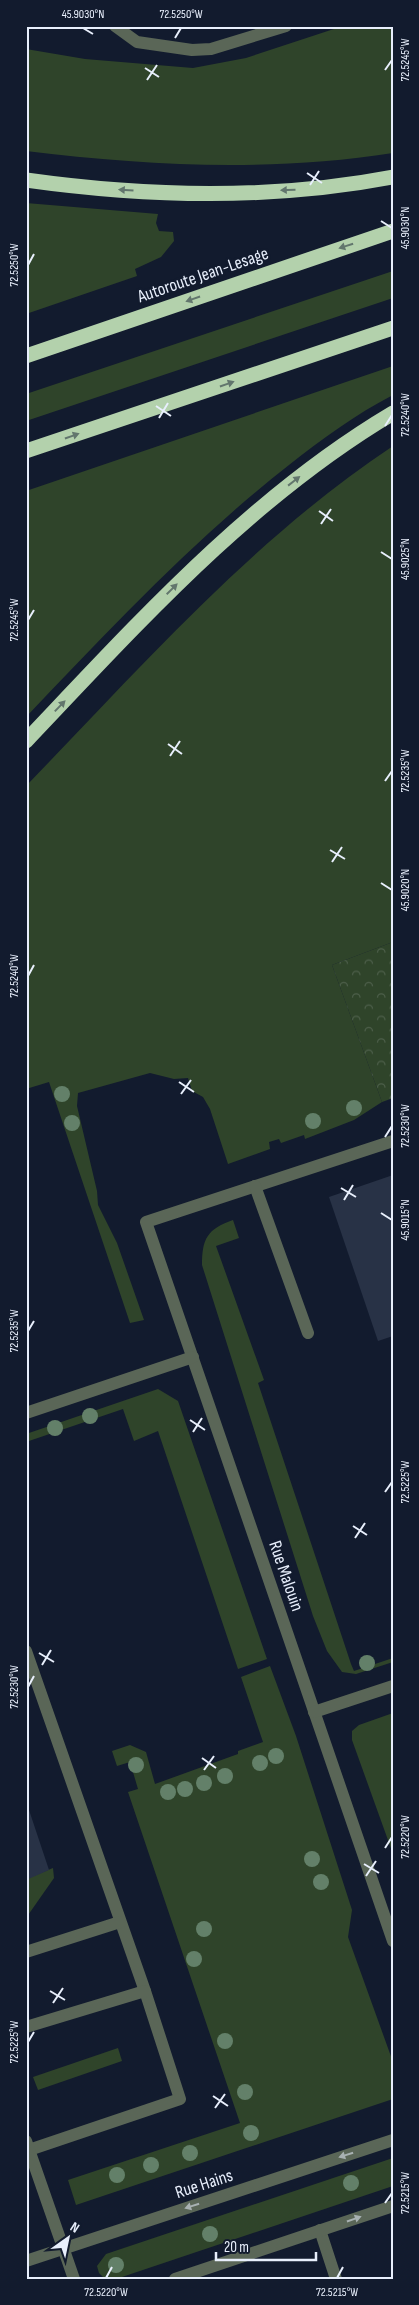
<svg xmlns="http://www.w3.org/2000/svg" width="419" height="2305" viewBox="0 0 419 2305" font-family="'Sofia Sans Condensed',sans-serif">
	<defs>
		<pattern id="forest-crowns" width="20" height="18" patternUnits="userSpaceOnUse" patternTransform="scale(1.25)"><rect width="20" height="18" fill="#2f442a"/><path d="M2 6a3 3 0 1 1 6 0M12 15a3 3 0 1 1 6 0" fill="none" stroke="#4d5f4a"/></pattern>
	</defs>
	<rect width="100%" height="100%" fill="#121b2e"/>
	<g fill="#2f442a">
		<path d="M343,26H393V153C271,172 148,166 26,151V49L85,59L193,68L246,58Z"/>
		<polygon points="26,203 158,214 156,223 159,231 173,232 174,241 161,257 135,269 137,276 26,314"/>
		<polygon points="393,271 393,298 26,421 26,394"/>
		<path d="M393,366V395C356,414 322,439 289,465C193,540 110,629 26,717V491Z"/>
		<path d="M393,446V942L332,965L382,1102L354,1120L305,1139L304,1135L281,1143L279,1139L269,1142L270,1149L228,1164L210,1109L203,1097L192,1091L188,1078L174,1079L150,1073L78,1093L77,1106L97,1191L98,1205L117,1243L144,1320L130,1323L49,1082L26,1089V786C142,666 253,539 393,446Z"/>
		<path d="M233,1220L239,1238L216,1246L264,1380L258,1383L351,1664L354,1671L393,1658V1662L356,1674L342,1672L327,1651L313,1616L202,1265C202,1239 207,1229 233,1220Z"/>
		<polygon points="158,1389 178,1401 267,1659 238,1669 158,1431 134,1441 123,1409 26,1442 26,1434"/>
		<polygon points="270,1666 296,1736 352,1910 348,1937 393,2062 393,2099 76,2205 68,2180 240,2123 128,1792 138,1789 130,1762 117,1766 112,1751 130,1745 146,1752 155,1784 238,1754 238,1751 263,1742 241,1677"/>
		<polygon points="393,1713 393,1854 352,1740 352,1731 359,1725"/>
		<polygon points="53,1868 54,1878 26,1918 26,1879"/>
		<polygon points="118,2048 122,2061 38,2090 33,2077"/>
		<polygon points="393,2158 393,2186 116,2279 105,2279 99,2273 97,2266 106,2254"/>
	</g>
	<polygon fill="url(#forest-crowns)" points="393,942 393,1098 382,1102 332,965"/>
	<g fill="#283246">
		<polygon points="393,1175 393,1336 378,1341 329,1197"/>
		<polygon points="26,1801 49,1870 26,1880"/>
	</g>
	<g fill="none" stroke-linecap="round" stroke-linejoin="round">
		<g stroke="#5a6657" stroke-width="12">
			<polyline points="115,26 137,42 192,50 211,49 286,26"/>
			<polyline points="393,1141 146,1222 393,1941"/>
			<polyline points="255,1186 308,1333"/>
			<polyline points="26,1413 193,1357"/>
			<polyline points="26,1651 145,1991"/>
			<polyline points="314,1712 393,1686"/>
			<polyline points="26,1952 120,1922"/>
			<polyline points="26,2027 145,1991 180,2099 26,2151"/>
			<polyline points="26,2141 74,2279"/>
			<polyline points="320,2230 336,2279"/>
			<polyline points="26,2261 393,2140"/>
			<polyline points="175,2279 393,2206"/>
		</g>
		<g stroke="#b3d1ac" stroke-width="15">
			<path d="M26,180C147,197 273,200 393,177"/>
			<polyline points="26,356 393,231"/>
			<polyline points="26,451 393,328"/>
			<path d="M26,741C139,622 250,498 393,413"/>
		</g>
	</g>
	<g fill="#638069">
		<circle cx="62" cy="1094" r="8"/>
		<circle cx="354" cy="1108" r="8"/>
		<circle cx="313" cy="1121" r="8"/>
		<circle cx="72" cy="1123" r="8"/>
		<circle cx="90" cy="1416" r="8"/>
		<circle cx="55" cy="1428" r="8"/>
		<circle cx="367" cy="1663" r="8"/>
		<circle cx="276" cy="1756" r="8"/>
		<circle cx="260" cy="1763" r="8"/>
		<circle cx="136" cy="1765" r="8"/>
		<circle cx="225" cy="1776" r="8"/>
		<circle cx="204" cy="1783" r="8"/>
		<circle cx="185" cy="1789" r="8"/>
		<circle cx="168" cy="1792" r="8"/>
		<circle cx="312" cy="1859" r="8"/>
		<circle cx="321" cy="1882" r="8"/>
		<circle cx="204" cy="1929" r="8"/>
		<circle cx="194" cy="1959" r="8"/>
		<circle cx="225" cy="2041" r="8"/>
		<circle cx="245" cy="2092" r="8"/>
		<circle cx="251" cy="2133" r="8"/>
		<circle cx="190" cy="2153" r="8"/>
		<circle cx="151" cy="2165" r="8"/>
		<circle cx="117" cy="2175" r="8"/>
		<circle cx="351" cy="2183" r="8"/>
		<circle cx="210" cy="2234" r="8"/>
		<circle cx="116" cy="2265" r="8"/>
	</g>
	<defs><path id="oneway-solid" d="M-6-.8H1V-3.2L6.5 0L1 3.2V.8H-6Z" transform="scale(1.25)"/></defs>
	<g fill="#62766d">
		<use href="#oneway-solid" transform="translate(126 190) rotate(-176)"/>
		<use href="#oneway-solid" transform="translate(288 190) rotate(178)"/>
		<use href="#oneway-solid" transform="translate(346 246) rotate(162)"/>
		<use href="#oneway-solid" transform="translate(193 299) rotate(161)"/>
		<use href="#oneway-solid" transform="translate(227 384) rotate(-19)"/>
		<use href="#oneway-solid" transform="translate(72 436) rotate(-19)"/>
		<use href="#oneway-solid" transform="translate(294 481) rotate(-38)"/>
		<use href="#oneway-solid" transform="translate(172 589) rotate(-45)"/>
		<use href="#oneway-solid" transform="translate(60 706) rotate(-46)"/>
	</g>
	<g fill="#a8b1b2">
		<use href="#oneway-solid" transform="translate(346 2155) rotate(162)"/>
		<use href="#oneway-solid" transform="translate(192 2206) rotate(162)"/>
		<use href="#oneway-solid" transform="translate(354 2219) rotate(-19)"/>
	</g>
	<path fill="none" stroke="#e8effc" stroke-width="2" d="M83,28L93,34M175,38L181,28M145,68L159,77M385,70L392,60M147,80L157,65M307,173L322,183M310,185L319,171M381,221L392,228M28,265L34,254M156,406L171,416M159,418L168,403M385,426L392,415M319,511L333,521M321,524L331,509M381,552L392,559M28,620L34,610M168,744L182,754M170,756L180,741M385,781L392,771M330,850L345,859M332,862L342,847M381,883L392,890M28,976L34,965M179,1082L194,1092M181,1094L191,1080M385,1137L392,1126M341,1188L356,1197M344,1200L353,1185M381,1213L392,1220M28,1331L34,1321M190,1420L205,1430M193,1432L202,1418M385,1492L392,1482M353,1526L367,1535M355,1538L365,1523M39,1653L54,1662M42,1665L51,1650M28,1687L34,1676M202,1758L216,1768M204,1770L214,1756M385,1848L392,1837M364,1864L379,1873M366,1876L376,1861M50,1991L65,2000M53,2003L63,1988M28,2042L34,2032M213,2096L228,2106M215,2108L225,2094M385,2203L392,2193M106,2278L112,2267M337,2278L343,2267"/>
	<g text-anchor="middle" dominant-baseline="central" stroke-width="5" stroke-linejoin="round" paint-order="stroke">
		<g font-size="18" fill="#e8effc" stroke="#121b2e">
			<text transform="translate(203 275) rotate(-19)">Autoroute Jean-Lesage</text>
			<text transform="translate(286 1576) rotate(71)">Rue Malouin</text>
			<text transform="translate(204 2184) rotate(-18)">Rue Hains</text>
		</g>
	</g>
	<rect width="419" height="2305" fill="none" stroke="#121b2e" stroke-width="55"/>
	<g transform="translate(68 2238) rotate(33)" stroke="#121b2e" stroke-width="4" paint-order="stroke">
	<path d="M0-4L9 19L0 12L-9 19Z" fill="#e8effc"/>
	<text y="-8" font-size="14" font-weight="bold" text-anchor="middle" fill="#e8effc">N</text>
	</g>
	<path d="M216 2252v8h100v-8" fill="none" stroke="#e8effc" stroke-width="2.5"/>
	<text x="224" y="2252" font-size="15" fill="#e8effc" stroke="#121b2e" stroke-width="4" paint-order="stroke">20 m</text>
	<rect x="28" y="28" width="364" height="2250" fill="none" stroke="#e8effc" stroke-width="2"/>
	<g font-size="12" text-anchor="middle" fill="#e8effc">
		<text x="83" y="18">45.9030°N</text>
		<text x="181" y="18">72.5250°W</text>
		<text transform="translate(405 60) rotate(-90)" y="4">72.5245°W</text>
		<text transform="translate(405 228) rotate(-90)" y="4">45.9030°N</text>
		<text transform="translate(14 265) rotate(-90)" y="4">72.5250°W</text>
		<text transform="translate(405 415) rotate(-90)" y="4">72.5240°W</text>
		<text transform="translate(405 559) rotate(-90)" y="4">45.9025°N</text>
		<text transform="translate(14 620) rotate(-90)" y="4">72.5245°W</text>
		<text transform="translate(405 771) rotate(-90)" y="4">72.5235°W</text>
		<text transform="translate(405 890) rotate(-90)" y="4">45.9020°N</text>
		<text transform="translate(14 976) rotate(-90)" y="4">72.5240°W</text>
		<text transform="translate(405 1126) rotate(-90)" y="4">72.5230°W</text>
		<text transform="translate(405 1220) rotate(-90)" y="4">45.9015°N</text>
		<text transform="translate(14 1331) rotate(-90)" y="4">72.5235°W</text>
		<text transform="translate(405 1482) rotate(-90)" y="4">72.5225°W</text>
		<text transform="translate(14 1687) rotate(-90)" y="4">72.5230°W</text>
		<text transform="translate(405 1837) rotate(-90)" y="4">72.5220°W</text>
		<text transform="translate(14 2042) rotate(-90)" y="4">72.5225°W</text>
		<text transform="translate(405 2193) rotate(-90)" y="4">72.5215°W</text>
		<text x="106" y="2296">72.5220°W</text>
		<text x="337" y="2296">72.5215°W</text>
	</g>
</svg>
